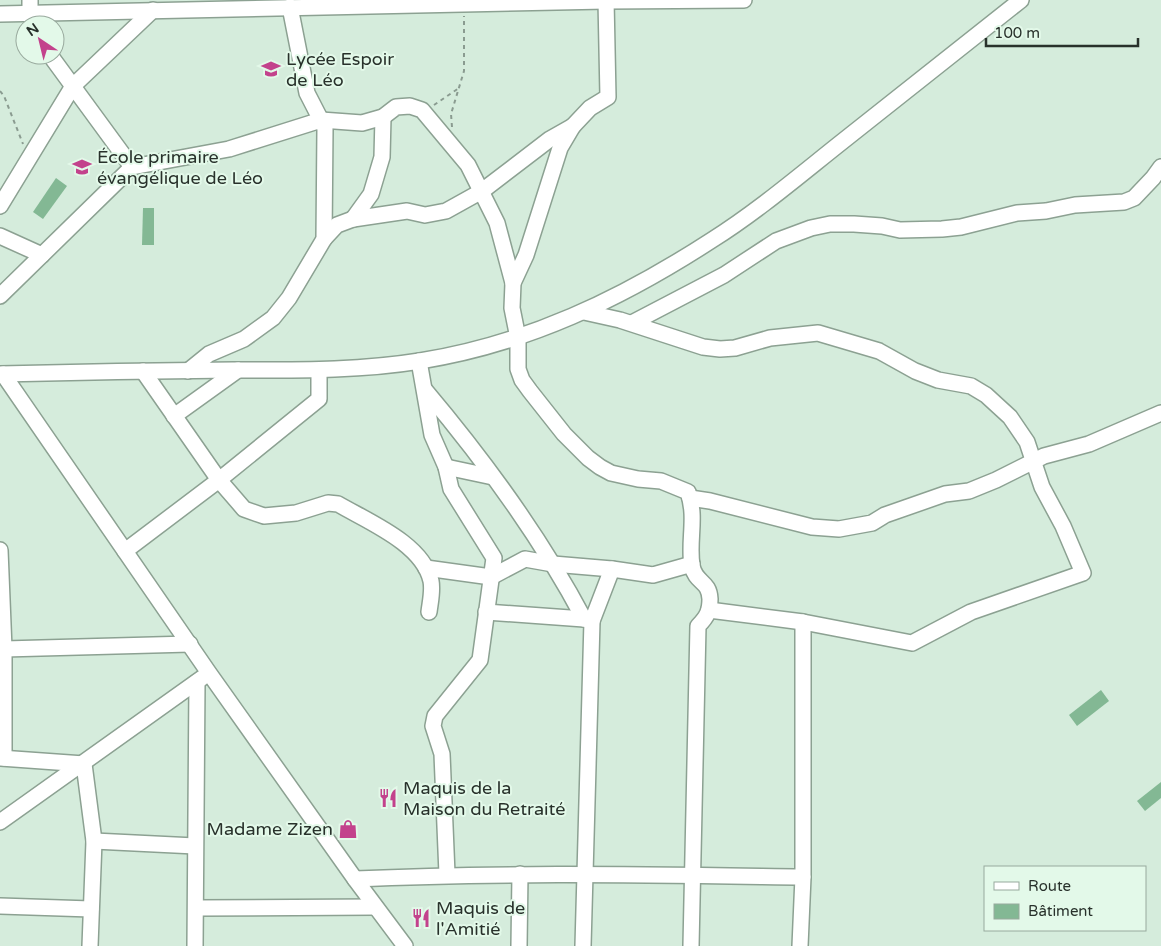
<svg xmlns="http://www.w3.org/2000/svg" width="1161" height="946" viewBox="0 0 1161 946" font-family="'Varela Round',sans-serif">
	<rect width="100%" height="100%" fill="#d5ecdc"/>
	<g fill="#83b894">
		<polygon points="56,178 67,186 43,219 33,212"/>
		<polygon points="143,208 154,208 154,245 142,245"/>
		<polygon points="1101,690 1109,701 1077,726 1069,715"/>
		<polygon points="1161,782 1161,798 1145,811 1137,801"/>
	</g>
	<g fill="none" stroke-linecap="round" stroke-linejoin="round">
		<g stroke="#8ca192" stroke-width="18">
			<g id="minor">
				<polyline points="30,0 30,13 36,25"/>
				<path d="M606,0L608,97L590,108L573,126L560,148L526,255L513,283L512,308L518,338V369L522,380L530,391L564,434L588,458L600,467L611,473L638,479L661,481L688,492C697,518 688,540 692,566C696,584 709,580 710,599C710,611 707,617 698,626L691,946"/>
				<polyline points="0,14 606,1 744,0"/>
				<polyline points="50,55 132,167"/>
				<polyline points="0,206 73,86 153,10"/>
				<polyline points="353,219 371,194 382,157 383,117"/>
				<polyline points="0,236 42,255"/>
				<polyline points="324,239 337,225 353,219 407,211 425,215 446,211 482,191 550,139 573,126"/>
				<polyline points="0,296 132,167 229,149 321,120 362,123 383,117 396,107 410,106 422,110 468,165 497,223 513,283"/>
				<polyline points="584,312 620,320 703,347 720,349 735,348 770,338 818,333 879,351 915,371 938,380 971,386 986,395 1010,417 1027,442 1042,487 1063,526 1083,573 971,612 912,643 803,622 709,610"/>
				<polyline points="632,323 724,275 776,241 811,228 830,224 854,224 882,226 900,230 942,229 961,227 1017,213 1046,211 1075,205 1124,202 1134,198 1153,178 1161,167"/>
				<polyline points="419,361 432,435 446,467 451,489 494,558 480,660 435,716 433,726 442,754 447,874"/>
				<path d="M143,371L219,480L244,509L264,516L296,513L328,503L338,504C369,522 423,544 431,581C433,591 430,603 429,612"/>
				<polyline points="188,371 209,354 244,339 273,318 289,298 324,239 325,128 307,93 290,7"/>
				<path d="M0,374C78,372 155,371 233,370C296,370 358,371 420,361C527,344 621,299 712,240C758,211 800,175 843,141C903,94 962,47 1021,0"/>
				<polyline points="3,374 209,673 355,879 405,946"/>
				<path d="M425,390C484,460 541,538 584,619"/>
				<polyline points="174,416 238,370"/>
				<polyline points="446,467 493,477"/>
				<polyline points="690,498 710,501 812,527 839,529 872,523 885,515 945,494 969,491 996,480 1044,456 1089,444 1161,413"/>
				<polyline points="0,550 4,649 4,758"/>
				<polyline points="125,551 219,480 319,399 319,371"/>
				<polyline points="426,568 491,577 525,559 553,564 612,569 653,575 692,564"/>
				<polyline points="486,612 584,619 592,621 612,569"/>
				<polyline points="4,649 190,644"/>
				<polyline points="0,758 84,764 94,841 90,946"/>
				<polyline points="0,822 202,678"/>
				<polyline points="94,841 195,846"/>
				<path d="M355,879C504,872 653,875 803,877"/>
				<polyline points="0,906 91,909"/>
				<polyline points="196,908 375,907"/>
				<polyline points="195,946 197,682"/>
				<polyline points="519,946 520,874"/>
				<polyline points="583,946 592,621"/>
				<polyline points="800,946 803,877 803,622"/>
			</g>
		</g>
		<g stroke="#8a9b90" stroke-width="2" stroke-dasharray="4 4" stroke-linecap="butt">
			<polyline points="0,91 4,96 23,144"/>
			<polyline points="434,105 459,88"/>
			<polyline points="452,127 451,114 464,71 464,16"/>
		</g>
		<use href="#minor" stroke="#fff" stroke-width="15"/>
	</g>
	<defs>
		<g id="school-bare" transform="scale(1.5)"><path d="M0-5L7-2L0 1L-7-2ZM-4 1L0 2.5L4 1V4Q0 6-4 4Z" fill="#c3428c" stroke="#e3f9e9" stroke-width="2.5" paint-order="stroke"/></g>
		<g id="restaurant-bare" transform="scale(1.5)"><path d="M-5-6h1v4h1v-4h1v4h1v-4h1v5L-1.5 .5V6h-2V.5L-5-1ZM5-6V6H3V1.5H1.5Q1.5-4 5-6Z" fill="#c3428c" stroke="#e3f9e9" stroke-width="2.5" paint-order="stroke"/></g>
		<g id="shop-bare" transform="scale(1.5)"><path d="M-5-2.5h2.3a2.7 3.5 0 0 1 5.4 0H5L5.5 6h-11ZM-1.5-2.5h3a1.5 2.3 0 0 0-3 0Z" fill="#c3428c" stroke="#e3f9e9" stroke-width="2.5" paint-order="stroke"/></g>
	</defs>
	<g fill-rule="evenodd">
		<use href="#school-bare" x="271" y="69"/>
		<use href="#school-bare" x="82" y="167"/>
		<use href="#restaurant-bare" x="388" y="798"/>
		<use href="#shop-bare" x="348" y="829"/>
		<use href="#restaurant-bare" x="421" y="918"/>
	</g>
	<g text-anchor="middle" dominant-baseline="central" stroke-width="4" stroke-linejoin="round" paint-order="stroke">
		<g font-size="18" fill="#28312b" stroke="#e3f9e9" text-anchor="start">
			<text x="286" y="59">Lycée Espoir<tspan x="286" dy="21">de Léo</tspan></text>
			<text x="97" y="157">École primaire<tspan x="97" dy="21">évangélique de Léo</tspan></text>
			<text x="403" y="788">Maquis de la<tspan x="403" dy="21">Maison du Retraité</tspan></text>
			<text x="333" y="829" text-anchor="end">Madame Zizen</text>
			<text x="436" y="908">Maquis de<tspan x="436" dy="21">l'Amitié</tspan></text>
		</g>
	</g>
	<rect x="984" y="866" width="162" height="65" fill="#e3f9e9" stroke="#98a99d"/>
	<rect x="994" y="882" width="25" height="8" fill="#ffffff" stroke="#98a99d"/>
	<text x="1028" y="891" font-size="15" fill="#28312b">Route</text>
	<rect x="994" y="904" width="25" height="15" fill="#83b894" stroke="#98a99d"/>
	<text x="1028" y="916" font-size="15" fill="#28312b">Bâtiment</text>
	<g transform="translate(40 40) rotate(325)"><circle r="24" fill="#e3f9e9" stroke="#98a99d"/>
	<path d="M0-4L9 19L0 12L-9 19Z" fill="#c3428c"/>
	<text y="-8" font-size="14" font-weight="bold" text-anchor="middle" fill="#28312b">N</text>
	</g>
	<path d="M986 38v8h152v-8" fill="none" stroke="#28312b" stroke-width="2.5"/>
	<text x="994" y="38" font-size="15" fill="#28312b" stroke="#e3f9e9" stroke-width="4" paint-order="stroke">100 m</text>
</svg>
